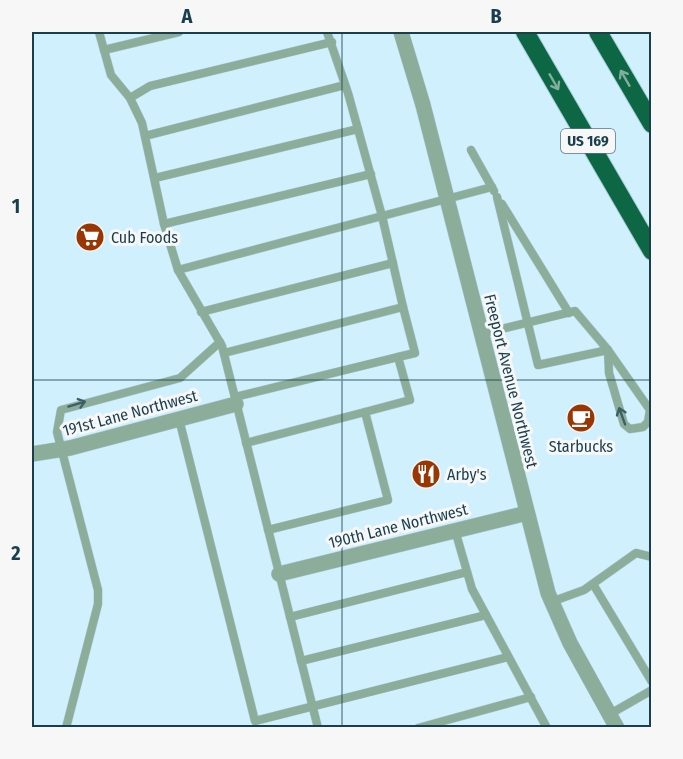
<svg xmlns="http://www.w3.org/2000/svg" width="683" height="759" viewBox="0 0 683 759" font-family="'Fira Sans Condensed',sans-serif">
	<rect width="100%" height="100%" fill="#cff0fc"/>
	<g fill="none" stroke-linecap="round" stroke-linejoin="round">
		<g stroke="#aacdd9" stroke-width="9">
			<g id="service">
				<polyline points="99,32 111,75 130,98 142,123 164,224 178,270 222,346 318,728"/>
				<polyline points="104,50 179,32"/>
				<polyline points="130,98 150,86 332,42"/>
				<polyline points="145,136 345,85"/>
				<polyline points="471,150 494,191"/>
				<polyline points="155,178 358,129"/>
				<polyline points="497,197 538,365 608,350"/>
				<polyline points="502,204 569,313"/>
				<polyline points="164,224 371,174"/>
				<polyline points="178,270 492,187"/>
				<polyline points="201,312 393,263"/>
				<polyline points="481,334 575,311 608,350 650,410 648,422 643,427 630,429 624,424 609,373 608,350"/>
				<polyline points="224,353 403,307 382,216 348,93 327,32"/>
				<polyline points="235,397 398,357"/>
				<polyline points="179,419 255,721 508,657"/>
				<polyline points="246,443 365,412"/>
				<polyline points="268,530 388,500 365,412 410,400 398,357 415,353 403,307"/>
				<polyline points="455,530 472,589 547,728"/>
				<polyline points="593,584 652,682"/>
				<polyline points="551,602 584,590 636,553 652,557"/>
				<polyline points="290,617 467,572"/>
				<polyline points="301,661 486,615"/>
				<polyline points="610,714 652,690"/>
				<polyline points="66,728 98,604 98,590 57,432 61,410 180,378 220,342"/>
				<polyline points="418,728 531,697"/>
			</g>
		</g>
		<g stroke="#aacdd9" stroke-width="16">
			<g id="minor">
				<polyline points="32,454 70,448 236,404"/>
				<polyline points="279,574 527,513"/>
			</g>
		</g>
		<g stroke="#aacdd9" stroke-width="16">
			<polyline id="tertiary" points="401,32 423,105 548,593 570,643 617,728"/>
		</g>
		<g stroke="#aacdd9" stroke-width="20">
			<g id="motorway">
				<polyline points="525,32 652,251"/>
				<polyline points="598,32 652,124"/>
			</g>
		</g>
		<use href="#service" stroke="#8dad9b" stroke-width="8"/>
		<use href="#minor" stroke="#8dad9b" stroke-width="15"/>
		<use href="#tertiary" stroke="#8dad9b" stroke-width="15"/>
		<use href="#motorway" stroke="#0d6644" stroke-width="18"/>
	</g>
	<defs><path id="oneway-shaft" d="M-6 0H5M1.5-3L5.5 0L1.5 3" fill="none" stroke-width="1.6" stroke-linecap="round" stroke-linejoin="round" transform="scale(1.5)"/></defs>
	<g stroke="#82ae9e">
		<use href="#oneway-shaft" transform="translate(625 78) rotate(-120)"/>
		<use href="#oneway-shaft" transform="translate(554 82) rotate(60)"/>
	</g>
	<g stroke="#3b6063">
		<use href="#oneway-shaft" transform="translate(77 404) rotate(-17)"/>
		<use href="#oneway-shaft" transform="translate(622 416) rotate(-110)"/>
	</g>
	<path fill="none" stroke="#183f4b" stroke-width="1.5" stroke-opacity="0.55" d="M342,32V728M32,380H652"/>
	<defs>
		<g id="supermarket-disc" transform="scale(1.5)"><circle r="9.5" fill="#9a3603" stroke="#f7f7f7"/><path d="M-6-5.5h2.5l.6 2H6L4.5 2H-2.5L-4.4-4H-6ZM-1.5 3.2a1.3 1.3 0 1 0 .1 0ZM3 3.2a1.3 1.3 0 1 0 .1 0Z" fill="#fff"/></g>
		<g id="cafe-disc" transform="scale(1.5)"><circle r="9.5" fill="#9a3603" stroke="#f7f7f7"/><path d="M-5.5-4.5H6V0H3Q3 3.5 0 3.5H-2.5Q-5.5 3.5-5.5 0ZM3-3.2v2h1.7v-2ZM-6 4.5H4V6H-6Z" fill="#fff"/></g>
		<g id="restaurant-disc" transform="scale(1.5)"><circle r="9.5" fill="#9a3603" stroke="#f7f7f7"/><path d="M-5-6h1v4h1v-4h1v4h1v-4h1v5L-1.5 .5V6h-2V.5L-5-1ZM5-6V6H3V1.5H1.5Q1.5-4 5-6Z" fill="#fff"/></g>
	</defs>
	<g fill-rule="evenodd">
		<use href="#supermarket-disc" x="90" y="237"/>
		<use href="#cafe-disc" x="581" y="418"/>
		<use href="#restaurant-disc" x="426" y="474"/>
	</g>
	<g text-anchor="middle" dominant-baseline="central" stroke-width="6" stroke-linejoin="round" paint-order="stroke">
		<rect fill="#f7f7f7" stroke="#5b767f" stroke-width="1.5" x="561" y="129" width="54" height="24" rx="4.5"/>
		<g font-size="15" font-weight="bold" fill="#183f4b">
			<text x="588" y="141">US 169</text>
		</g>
		<g font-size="16" fill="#183f4b" stroke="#f7f7f7" text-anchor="start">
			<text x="111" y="237">Cub Foods</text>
			<text x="581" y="446" text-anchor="middle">Starbucks</text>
			<text x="447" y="474">Arby's</text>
		</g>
		<g font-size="16" fill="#183f4b" stroke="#f7f7f7">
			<text transform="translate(511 381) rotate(76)">Freeport Avenue Northwest</text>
			<text transform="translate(130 413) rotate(-15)">191st Lane Northwest</text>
			<text transform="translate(398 526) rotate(-14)">190th Lane Northwest</text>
		</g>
	</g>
	<rect width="683" height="759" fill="none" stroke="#f7f7f7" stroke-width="66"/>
	<rect x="33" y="33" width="617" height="693" fill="none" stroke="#183f4b" stroke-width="2"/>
	<g font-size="20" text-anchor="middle" font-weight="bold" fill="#183f4b">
		<text x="187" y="23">A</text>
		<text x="496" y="23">B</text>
		<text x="16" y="213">1</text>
		<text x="16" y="560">2</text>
	</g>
</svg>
